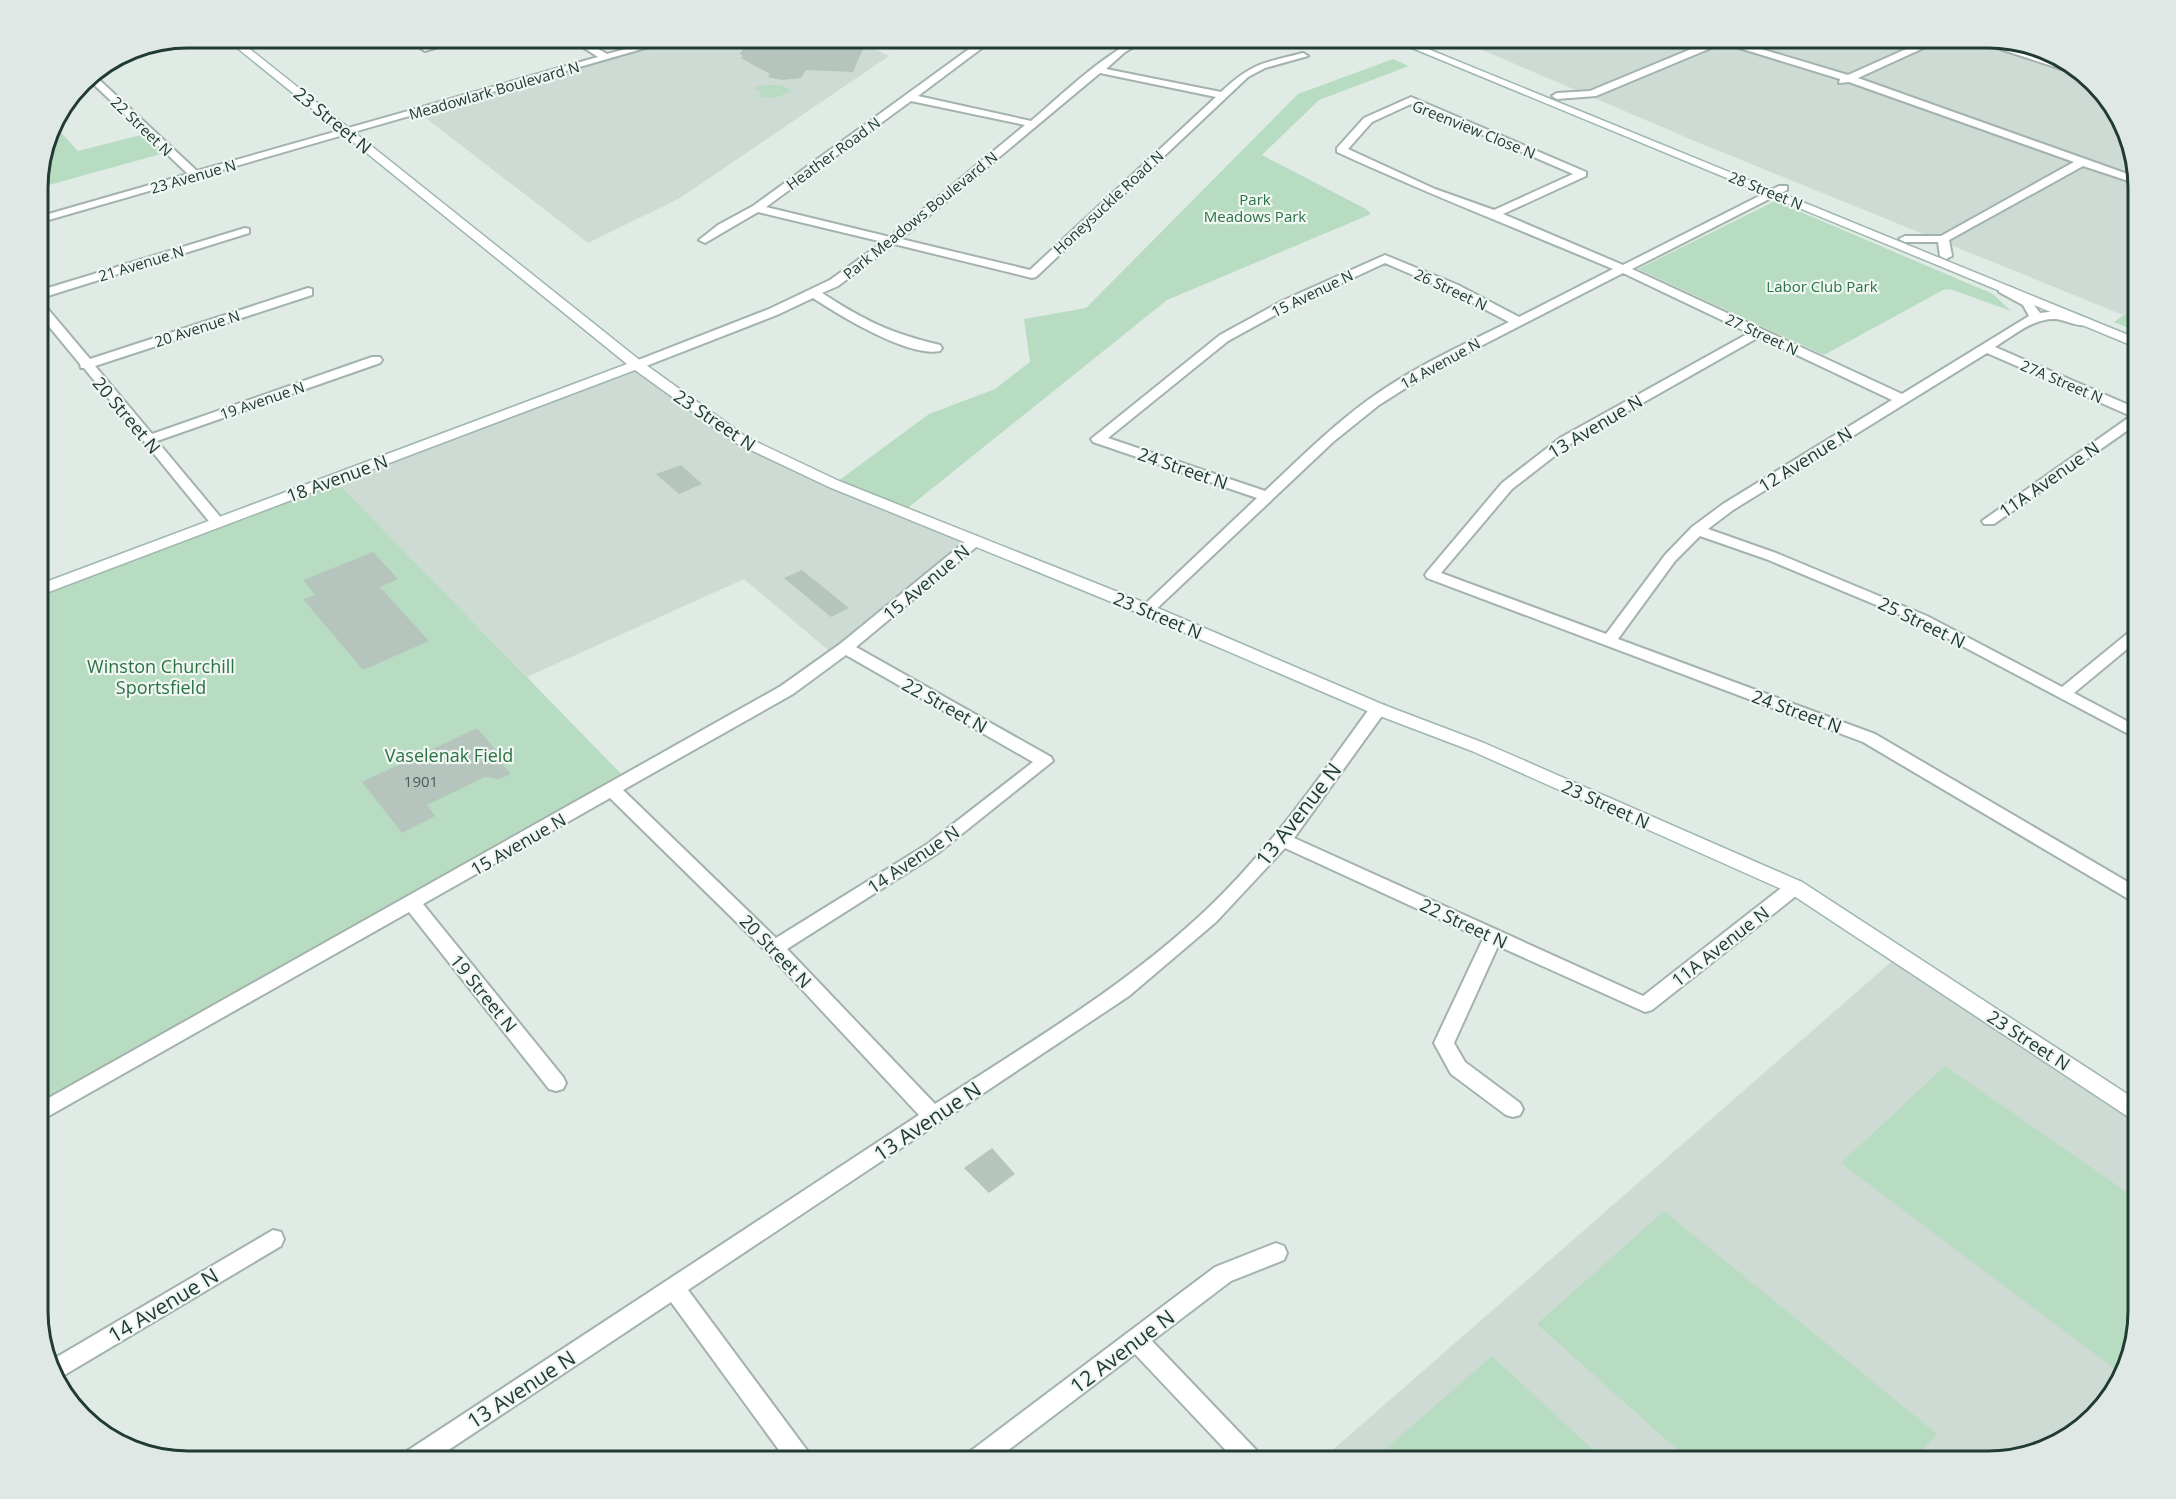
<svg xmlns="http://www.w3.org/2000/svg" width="2176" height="1499" viewBox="0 0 2176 1499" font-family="'Open Sans',sans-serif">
	<rect width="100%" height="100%" fill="#e0ebe5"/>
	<g fill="#cedad4">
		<polygon points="675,38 851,38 889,56 680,198 588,243 418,112"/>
		<polygon points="1454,38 1988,38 2072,63 2123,121 2138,188 2138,305 2123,315 1697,142"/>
		<polygon points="637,365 741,440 976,540 835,656 744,579 527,677 334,479"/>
		<polygon points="1899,955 2138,1112 2138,1311 2113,1395 2063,1441 1988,1461 1320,1461"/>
	</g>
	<g fill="#b8dcc1">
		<polygon points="1393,59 1409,66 1319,100 1262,155 1366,209 1371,214 1167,300 904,511 834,484 929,414 995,389 1030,362 1024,319 1086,308 1298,94"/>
		<polygon points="764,85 782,85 792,91 775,98 759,97 761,92 754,88"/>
		<polygon points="53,124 78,151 149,133 168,152 38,188 49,130"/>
		<polygon points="1775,201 1993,294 2011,311 1950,289 1943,290 1824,355 1638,269"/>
		<polygon points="2138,305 2138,332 2114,322"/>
		<polygon points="334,479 628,781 38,1114 38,591"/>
		<polygon points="1945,1066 2138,1200 2138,1311 2120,1373 1841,1163"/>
		<polygon points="1664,1211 1937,1434 1912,1461 1690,1461 1537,1324"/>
		<polygon points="1492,1356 1605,1461 1372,1461"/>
	</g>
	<g fill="#b5c5be">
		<polygon points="751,38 806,38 803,42 816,43 813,47 863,49 853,72 806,70 801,78 782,80 768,77 770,74 741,58 743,56 740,54"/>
		<polygon points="681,465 702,484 679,494 656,474"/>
		<polygon points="373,552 398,579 380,587 429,641 363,670 303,599 315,595 303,580"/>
		<polygon points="802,570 849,608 831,617 784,578"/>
		<polygon points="477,728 503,758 499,760 511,774 499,779 485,777 427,805 435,816 402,833 362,782"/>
		<polygon points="992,1148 1015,1174 989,1193 964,1168"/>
	</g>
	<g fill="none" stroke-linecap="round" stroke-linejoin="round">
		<g stroke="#a3b3ac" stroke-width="4">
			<g id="street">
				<polygon points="405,38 416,38 426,45 454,38 468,38 425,51"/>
				<polygon points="569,38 579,38 607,54 666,38 680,38 38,223 38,217 188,174 87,78 93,74 197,171 598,57"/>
				<path d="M949,38H962L986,45L918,96L1031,121C1054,102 1123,35 1149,38L1125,52L1106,69L1221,92C1252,63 1263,63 1303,53L1308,56L1265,68L1248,77L1036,277L1032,278L894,244L838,286L822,293C865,321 890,333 940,345L942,348L940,351C909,358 839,315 813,298L777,315L641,368H633L631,365L633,362L769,309L830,280L883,242L758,212L705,243L699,240L718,225L753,206L973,46L950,40ZM1100,73L1216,97L1030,270L901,239ZM911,101L1025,125L890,237L766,207Z"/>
				<polygon points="1712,38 1724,38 1848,75 1931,38 1942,38 1941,40 1858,78 2136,177 2138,184 2083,166 1949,240 1952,256 1946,259 1940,256 1938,242 1905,242 1899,239 1905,236 1941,236 2074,162 1849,82 1839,83 1840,79 1723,43 1596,96 1557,99 1552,96 1557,93 1590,91 1713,40"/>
				<polygon points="1966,38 1979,38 2077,70 2083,76"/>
				<path d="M1411,97L1586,172V176L1503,214L1623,265L1779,186H1787V190L1632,269L1902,394L2029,316L2023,305L1999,292V286C2015,284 2032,301 2040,313L2057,311L2086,319L2088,322L2086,325C2075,327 2065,319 2054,319C2032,319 2013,336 1995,347L2138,409V423L1994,524H1984L1982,521L2131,416L1987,353L1733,510L1708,529L1776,553L1927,616L2062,687L2133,629L2138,627V640L2074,693L2138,727V739L1917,622L1766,559L1700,536L1675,561L1618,639L1875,734L2138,888V902L2132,901L1863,742L1427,578L1425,575L1427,572L1502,483L1560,438L1749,333L1623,273L1434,370L1379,405L1333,442L1152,613H1142L1139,610L1142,607L1257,498L1093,442L1091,439L1220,335L1282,301L1385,255L1458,285L1519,317L1613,269C1521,230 1428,194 1337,152V148L1364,118ZM1411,104L1573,174L1494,210L1435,189L1348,149L1372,122ZM1385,263L1450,291L1509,322C1461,346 1412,368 1368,400C1331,427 1298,460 1265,491L1108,438L1228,341L1290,307ZM1759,337L1892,400L1723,504L1692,527L1665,555L1606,634L1441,573L1512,489L1570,444Z"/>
				<polygon points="245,228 249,229 249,233 38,299 38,291"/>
				<polygon points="308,288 312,289 312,295 95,366 152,434 372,357 380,357 382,360 380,363 157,441 222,519 224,522 222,525 212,525 84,368 81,368 80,364 38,313 38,301 42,302 90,359"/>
				<path d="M976,536L983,540L981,543L856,647L1051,757L1053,761L938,853L787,949L935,1104C1027,1044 1123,988 1204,912C1269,851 1320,777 1372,705H1384L1386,709L1384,713L1294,838L1643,996L1789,882L1795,880L1801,882L1804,887L1801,892L1652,1010L1645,1012L1498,946L1454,1043L1465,1062L1520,1103L1523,1109L1520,1115L1513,1117L1506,1115L1451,1074L1434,1043L1483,939L1285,848L1216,922L1129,996L688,1290L809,1453L813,1461H787L671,1302L432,1461H400L404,1453L919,1115L768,953L610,798L423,904L563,1077L566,1083L563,1089L556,1091L549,1089L409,912L38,1122V1104L781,686L840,644L971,537ZM846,655L1033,762L926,845L776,938L623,790L793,694Z"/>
				<polygon points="273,1230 281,1232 284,1239 281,1246 56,1380 50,1361"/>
				<polygon points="1276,1243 1284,1246 1287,1253 1284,1260 1231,1281 1152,1341 1259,1453 1263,1461 1236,1461 1135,1354 994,1461 964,1461 968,1453 1215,1267"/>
			</g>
		</g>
		<g stroke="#9fb6ad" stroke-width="3">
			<g id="secondary">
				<polygon points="225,38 236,38 642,362 746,437 839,481 1153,606 1384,705 1484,743 1802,882 2138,1101 2138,1121 2130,1118 1788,892 1472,751 1372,713 1141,614 829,487 736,443 635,370 38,596 38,585 627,364"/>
				<polygon points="1388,38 1401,38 2138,339 2138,348"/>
			</g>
		</g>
		<use href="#street" fill="#fff" fill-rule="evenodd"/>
		<use href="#secondary" fill="#fff" fill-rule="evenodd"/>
	</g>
	<g text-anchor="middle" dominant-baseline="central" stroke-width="4.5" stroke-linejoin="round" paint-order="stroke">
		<g font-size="15" fill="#213b33" stroke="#f0f7f3">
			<text transform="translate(494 90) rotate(-16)">Meadowlark Boulevard N</text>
			<text transform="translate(142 126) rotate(44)">22 Street N</text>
			<text transform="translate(1474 129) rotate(22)">Greenview Close N</text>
			<text transform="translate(833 153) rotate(-36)">Heather Road N</text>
			<text transform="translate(193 176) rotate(-16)">23 Avenue N</text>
			<text transform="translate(1766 190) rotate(22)">28 Street N</text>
			<text transform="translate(1108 202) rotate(-43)">Honeysuckle Road N</text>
			<text transform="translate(920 215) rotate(-39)">Park Meadows Boulevard N</text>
			<text transform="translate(141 263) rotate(-17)">21 Avenue N</text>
			<text transform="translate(1451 289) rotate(25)">26 Street N</text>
			<text transform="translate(1312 293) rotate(-26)">15 Avenue N</text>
			<text transform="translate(197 328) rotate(-18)">20 Avenue N</text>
			<text transform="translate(1762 334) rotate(25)">27 Street N</text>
			<text transform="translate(1440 363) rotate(-29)">14 Avenue N</text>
			<text transform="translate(2062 381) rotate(23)">27A Street N</text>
			<text transform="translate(262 400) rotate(-19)">19 Avenue N</text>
		</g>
		<g font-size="15" fill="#2b7144" stroke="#f0f7f3">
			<text x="1255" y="199">Park<tspan x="1255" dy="17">Meadows Park</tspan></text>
			<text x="1822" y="286">Labor Club Park</text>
		</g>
		<g font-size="15" fill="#465e56">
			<text x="421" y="781">1901</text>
		</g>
		<g font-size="18" fill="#213b33" stroke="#f0f7f3">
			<text transform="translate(333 120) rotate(39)">23 Street N</text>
			<text transform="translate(127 415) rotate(50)">20 Street N</text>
			<text transform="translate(715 420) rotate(34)">23 Street N</text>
			<text transform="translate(1595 426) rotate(-31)">13 Avenue N</text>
			<text transform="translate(1805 459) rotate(-32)">12 Avenue N</text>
			<text transform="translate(1183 468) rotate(19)">24 Street N</text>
			<text transform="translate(337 478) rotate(-20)">18 Avenue N</text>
			<text transform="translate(2049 479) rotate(-35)">11A Avenue N</text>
			<text transform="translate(926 582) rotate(-40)">15 Avenue N</text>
			<text transform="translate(1158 615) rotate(23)">23 Street N</text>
			<text transform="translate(1922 622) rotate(26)">25 Street N</text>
			<text transform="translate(945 705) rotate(29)">22 Street N</text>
			<text transform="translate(1797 711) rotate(20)">24 Street N</text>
			<text transform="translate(1606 804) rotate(24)">23 Street N</text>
			<text transform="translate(518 844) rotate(-30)">15 Avenue N</text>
			<text transform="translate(913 859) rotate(-34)">14 Avenue N</text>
			<text transform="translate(1464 923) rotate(25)">22 Street N</text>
			<text transform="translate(1720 946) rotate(-38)">11A Avenue N</text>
			<text transform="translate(776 951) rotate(46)">20 Street N</text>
			<text transform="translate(484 993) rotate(51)">19 Street N</text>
			<text transform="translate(2029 1040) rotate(33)">23 Street N</text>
		</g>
		<g font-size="18" fill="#2b7144" stroke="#f0f7f3">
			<text x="161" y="666">Winston Churchill<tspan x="161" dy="21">Sportsfield</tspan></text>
			<text x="449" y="755">Vaselenak Field</text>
		</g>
		<g font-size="21" fill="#213b33" stroke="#f0f7f3">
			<text transform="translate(1298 814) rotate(-52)">13 Avenue N</text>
			<text transform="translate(927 1121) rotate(-34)">13 Avenue N</text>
			<text transform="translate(163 1305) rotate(-31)">14 Avenue N</text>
			<text transform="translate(1122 1351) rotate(-37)">12 Avenue N</text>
			<text transform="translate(521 1389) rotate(-33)">13 Avenue N</text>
		</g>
	</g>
	<path d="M0 0H2176V1499H0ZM188 48H1988A140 140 0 0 1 2128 188V1311A140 140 0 0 1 1988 1451H188A140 140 0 0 1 48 1311V188A140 140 0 0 1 188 48Z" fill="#dfe8e4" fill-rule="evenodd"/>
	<path fill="none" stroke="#213b33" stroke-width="3" d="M188 48H1988A140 140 0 0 1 2128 188V1311A140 140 0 0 1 1988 1451H188A140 140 0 0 1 48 1311V188A140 140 0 0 1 188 48Z"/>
</svg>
